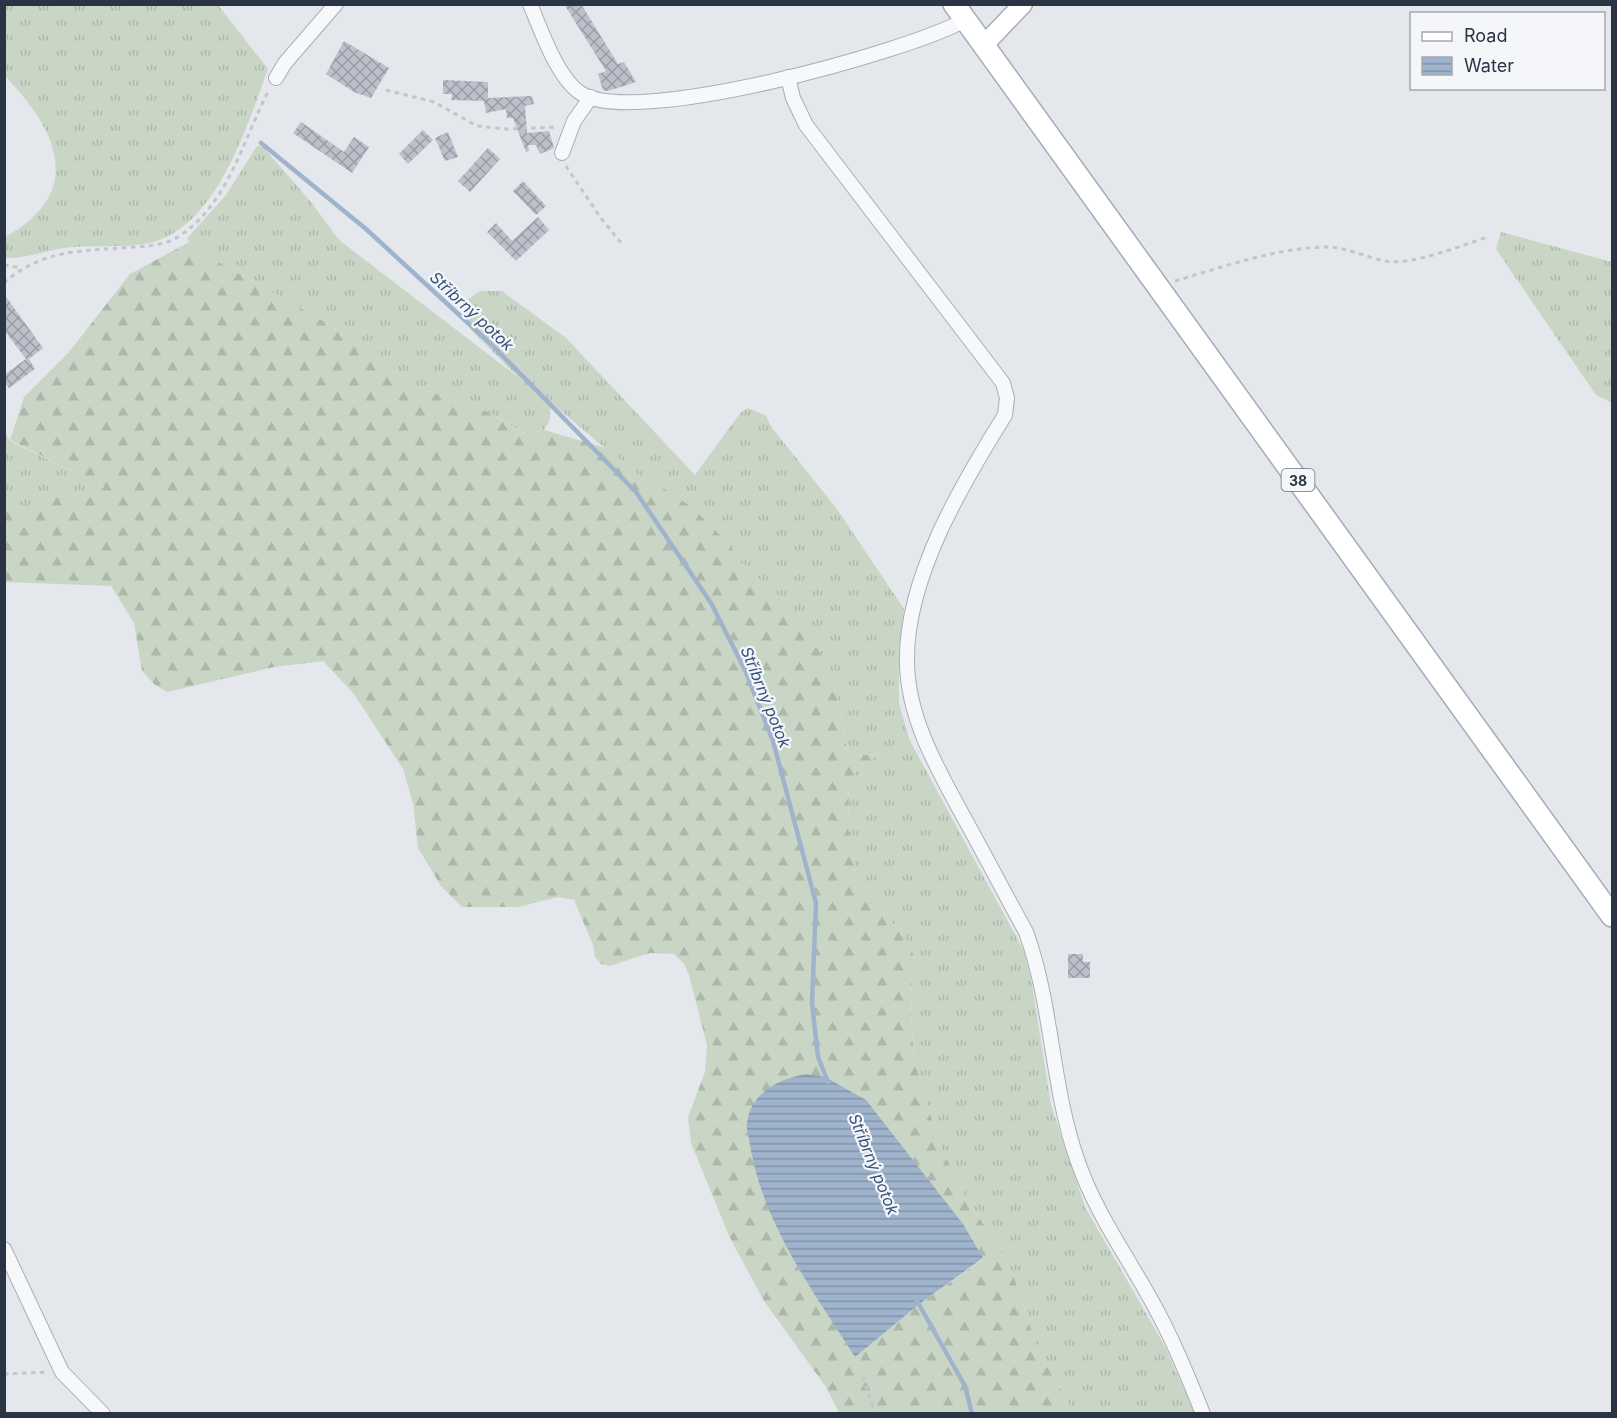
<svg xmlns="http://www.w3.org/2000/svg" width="1617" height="1418" viewBox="0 0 1617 1418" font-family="Inter,sans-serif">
	<defs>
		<pattern id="grass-tufts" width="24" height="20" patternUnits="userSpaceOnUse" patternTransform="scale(1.5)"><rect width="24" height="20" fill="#c9d6c5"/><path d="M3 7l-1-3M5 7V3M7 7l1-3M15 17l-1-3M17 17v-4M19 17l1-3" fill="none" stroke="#adb8ab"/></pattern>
		<pattern id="forest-firs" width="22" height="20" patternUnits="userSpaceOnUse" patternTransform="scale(1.5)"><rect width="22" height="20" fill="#c9d6c5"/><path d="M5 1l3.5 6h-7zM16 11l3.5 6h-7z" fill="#adb8ab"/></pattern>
		<pattern id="water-rules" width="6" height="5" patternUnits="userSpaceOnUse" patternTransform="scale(1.5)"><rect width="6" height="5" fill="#9fb4cc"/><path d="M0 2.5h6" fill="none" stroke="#8293a7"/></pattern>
		<pattern id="building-cross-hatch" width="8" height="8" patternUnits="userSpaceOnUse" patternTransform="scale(1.5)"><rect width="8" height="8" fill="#bbc0ca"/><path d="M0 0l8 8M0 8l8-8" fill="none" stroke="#989da6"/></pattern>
	</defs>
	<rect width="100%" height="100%" fill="#e4e7ec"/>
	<g fill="url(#grass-tufts)">
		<path d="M5,4L218,5L268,69C247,125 217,228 149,243C124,248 97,245 72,247C49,249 27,259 5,258V237C86,192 58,131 5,76Z"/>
		<path d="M257,146L263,147L311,202L339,240L519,378L474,333L461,317L466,301L480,291H502L566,338L695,475L741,412L748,408L766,416L772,428L837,509L904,609L899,653V704L910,741L1024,951L1031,978L1051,1105L1085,1207L1163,1343L1195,1413H1074L1039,1353L1013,1274L998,1246L965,1197L939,1143L914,1060L911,1016L912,974L915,959L909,944L857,879L848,827L849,785L855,773L867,762L882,753L851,756L847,750L838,699L789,605L741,563L730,545L669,491L646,481L631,470L549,401C551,413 552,419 544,430L526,434L484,410L416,387L327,323L193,248L187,239L190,235L226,195Z"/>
		<polygon points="1501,232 1612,262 1612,403 1596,395 1496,249"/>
		<polygon points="4,430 10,441 105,487 5,510"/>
	</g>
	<path fill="url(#forest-firs)" fill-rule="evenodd" d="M189,242L193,248L327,323L416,387L484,410L525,434L544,430L606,448L646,481L669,491L695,510L730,545L741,563L789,605L820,653L838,699L847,750L851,756L885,753L867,762L855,773L849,785L848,827L857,879L909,944L915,959L912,974L911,1016L914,1060L939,1143L965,1197L998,1246L1013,1274L1039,1353L1074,1413H839L826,1387L764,1301L729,1236L691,1143L688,1117L705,1072L707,1045L689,975L684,964L674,954L650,953L609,966L601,964L595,957L593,945L574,900L558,897L518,907H462L441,886L418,848L413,803L403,769L354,694L323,661L274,667L167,692L154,684L142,671L134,623L111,586L5,582L4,510L104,487L10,440L24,397L69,352L130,274ZM754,1102L983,1259L918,1305Z"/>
	<path fill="url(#water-rules)" d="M806,1074L825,1077L866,1100L963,1224L983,1258L918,1305L855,1357C813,1291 763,1224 750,1145C749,1138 746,1129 747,1123C751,1092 779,1079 806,1074Z"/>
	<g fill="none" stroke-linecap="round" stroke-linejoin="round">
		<g stroke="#9fb4cc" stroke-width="4.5">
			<polyline points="261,143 366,229 493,346 636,492 711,603 745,670 773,741 816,903 812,1003 818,1057 828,1082"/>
			<polyline points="917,1301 965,1386 972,1414"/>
		</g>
	</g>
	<g fill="url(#building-cross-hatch)">
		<polygon points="564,4 581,4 618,64 624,62 636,82 608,91 603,90 598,74 606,71"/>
		<polygon points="344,41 389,68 371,98 354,92 326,74"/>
		<polygon points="443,80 488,82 488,98 532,96 534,104 525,106 527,133 549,131 554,148 540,154 536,145 528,145 529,151 526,152 513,118 507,118 506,109 486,113 484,101 451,100 452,94 443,94"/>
		<polygon points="301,122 344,152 354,137 369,147 352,173 293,133"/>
		<polygon points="423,130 433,140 408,164 399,154"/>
		<polygon points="448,132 458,157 445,161 435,138"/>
		<polygon points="488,148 500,159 470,192 458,181"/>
		<polygon points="523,181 546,206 536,215 513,191"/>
		<polygon points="538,217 549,230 516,261 487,232 496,223 512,241"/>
		<polygon points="4,294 43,348 29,359 35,369 9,388 4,382 4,375 26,359 4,330"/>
		<polygon points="1068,954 1083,954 1083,962 1090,962 1090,978 1068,978"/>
	</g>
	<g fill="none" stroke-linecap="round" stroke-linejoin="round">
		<g stroke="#a9aeb7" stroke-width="16">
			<g id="street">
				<path d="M530,4C541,30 558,80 582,94C637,127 907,52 965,20"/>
				<path d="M788,77L793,98L806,125L1003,383L1007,398L1005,415C962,484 905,579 907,663C908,721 940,773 967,823C987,859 1006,896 1026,932C1053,1006 1051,1087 1078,1162C1095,1211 1125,1253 1150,1298C1171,1335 1187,1374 1203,1414"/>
				<polyline points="276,78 285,63 336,4"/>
				<polyline points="562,153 574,121 591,97"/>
				<polyline points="4,1249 62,1372 103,1414"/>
			</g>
		</g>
		<g stroke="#a9aeb7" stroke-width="21">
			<polyline id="secondary" points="983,46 1023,4"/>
		</g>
		<g stroke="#a3abb8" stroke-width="24">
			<polyline id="primary" points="954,4 1612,916"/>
		</g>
		<g stroke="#c2c5cb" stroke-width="3" stroke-dasharray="4.5 4.5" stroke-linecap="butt">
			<polyline points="386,90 434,102 477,126 506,129 557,127"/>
			<polyline points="566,166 600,217 622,244"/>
			<polyline points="4,265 21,268"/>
			<path d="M1175,281C1223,267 1272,249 1323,247C1344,246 1365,257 1385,261C1412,266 1462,245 1488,237"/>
			<path d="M4,283C43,248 85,251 134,247C148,246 165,245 178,237C229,204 243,139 269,90"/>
			<polyline points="4,1374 48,1372"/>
			<polyline points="863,1377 875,1414"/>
		</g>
		<use href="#street" stroke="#f7f8fa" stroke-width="14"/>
		<use href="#secondary" stroke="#fff" stroke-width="18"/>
		<use href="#primary" stroke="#fff" stroke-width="21"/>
	</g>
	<g text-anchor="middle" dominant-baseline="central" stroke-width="4.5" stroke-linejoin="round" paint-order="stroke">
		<rect fill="#f4f6f9" stroke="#676e7b" stroke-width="1.5" x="1281.5" y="469" width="33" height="22" rx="4.5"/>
		<g font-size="14" font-weight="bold" fill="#2b3445">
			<text x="1298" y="480">38</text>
		</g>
		<g font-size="16" font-style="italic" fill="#34527a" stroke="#f4f6f9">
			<text transform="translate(472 311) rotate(43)">Stříbrný potok</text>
			<text transform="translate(766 697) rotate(68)">Stříbrný potok</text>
			<text transform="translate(874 1164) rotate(68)">Stříbrný potok</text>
		</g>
	</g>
	<rect width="1617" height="1418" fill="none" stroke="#2b3445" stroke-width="12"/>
	<rect x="1410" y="12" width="195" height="78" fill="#f4f6f9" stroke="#a4a8b1" stroke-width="1.5"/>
	<rect x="1422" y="32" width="30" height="9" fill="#ffffff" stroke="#a4a8b1" stroke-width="1.5"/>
	<text x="1464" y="42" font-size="18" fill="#2b3445">Road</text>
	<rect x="1422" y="57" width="30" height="18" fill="url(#water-rules)" stroke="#a4a8b1" stroke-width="1.5"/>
	<text x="1464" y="72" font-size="18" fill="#2b3445">Water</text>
</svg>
